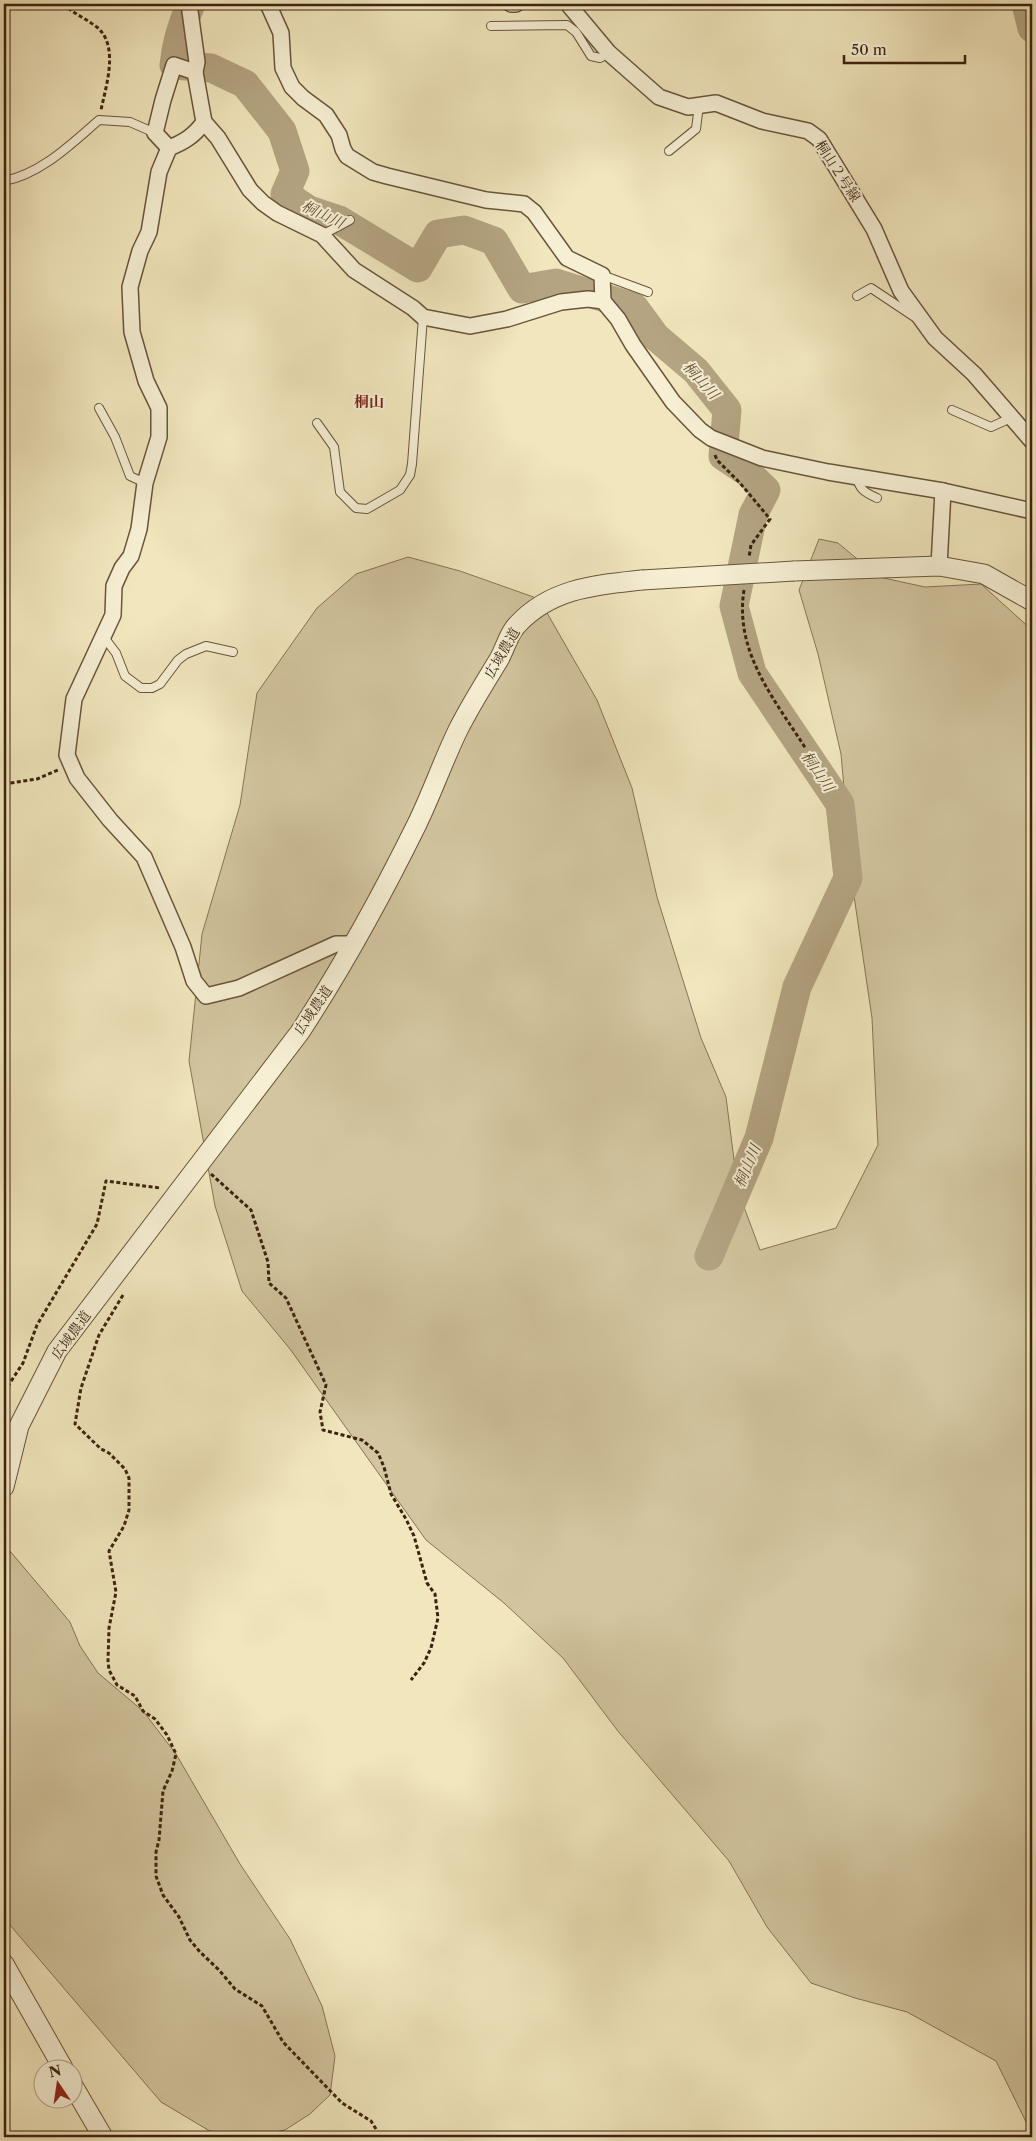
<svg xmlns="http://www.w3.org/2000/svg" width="1036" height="2141" viewBox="0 0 1036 2141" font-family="'Libre Caslon Text','Noto Serif JP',serif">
	<rect width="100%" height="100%" fill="#f1e6bd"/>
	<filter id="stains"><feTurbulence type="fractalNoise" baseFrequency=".004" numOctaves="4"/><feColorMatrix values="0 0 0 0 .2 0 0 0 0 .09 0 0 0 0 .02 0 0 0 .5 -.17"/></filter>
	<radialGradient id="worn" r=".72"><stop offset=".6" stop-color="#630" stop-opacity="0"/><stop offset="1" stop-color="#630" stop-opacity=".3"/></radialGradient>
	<g fill="#d2c59f" stroke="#887457">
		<polygon points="819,539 838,543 879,577 925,587 981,584 1032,630 1032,2134 996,2061 907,2012 855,1998 811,1983 767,1927 729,1861 617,1730 563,1658 504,1603 426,1540 290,1349 242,1291 215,1206 189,1061 202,934 240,805 257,693 317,608 356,574 408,557 460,571 539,599 597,700 632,788 657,897 701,1038 726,1097 738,1191 760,1250 836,1228 878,1145 872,1018 853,889 841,754 818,654 799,590"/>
		<polygon points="4,1544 70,1622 80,1646 98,1673 143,1711 176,1754 240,1864 290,1939 322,2006 335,2056 330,2095 310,2114 285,2130 255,2136 234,2137 228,2137 208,2130 161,2102 4,1918"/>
	</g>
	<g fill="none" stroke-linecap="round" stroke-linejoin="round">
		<g stroke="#b4a482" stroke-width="29">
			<path d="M191,4C182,24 176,43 174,65L211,68L245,84L282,131L295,171L285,194L309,210L339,220L418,268L438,234L464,230L494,241L522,289L556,283L634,307L656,337L696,371L727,410L723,456L747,472L766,490L753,515L734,606L752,673L840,804L848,878L797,987L759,1138L709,1256"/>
			<polyline points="1026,4 1032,28"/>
		</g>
		<g stroke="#6a543a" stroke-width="10">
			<g id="service">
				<polyline points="491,26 567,25 576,32 591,56 600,58 609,53"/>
				<polyline points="669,151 696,129 699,105"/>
				<path d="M4,181C41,174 71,144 99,120L130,122L155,133"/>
				<polyline points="322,235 350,220"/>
				<polyline points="602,275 648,292"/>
				<polyline points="857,296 871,288 916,318"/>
				<polyline points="99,408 115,437 130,476 145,483"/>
				<polyline points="952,410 991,427 1013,417"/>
				<polyline points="317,423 334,447 340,492 356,508 367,509 400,490 410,475 412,464 423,317"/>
				<path d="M857,477C859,490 866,493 877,498"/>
				<polyline points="103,636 116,653 125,676 141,688 152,688 160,684 178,660 186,654 206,646 233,652"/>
			</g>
		</g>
		<g stroke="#6a543a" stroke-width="18">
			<g id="minor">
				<path d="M189,4L197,62L195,72L204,122C194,136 184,142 169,148L159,172L149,232L140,251L130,287L132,332L146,381L159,408V437L145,483L139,529L131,556L122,568L114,586L113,615L74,699L67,755L77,778L110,820L144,857L183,947L194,981L206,996L239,988L336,944H354"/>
				<polyline points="268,4 281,33 283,68 292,87 303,98 326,115 339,135 343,149 347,156 373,172 387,176 486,200 524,204 534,212 567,258 602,275 603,301"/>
				<polyline points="511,4 516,4"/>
				<polyline points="568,4 609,53 659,97 688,107 716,103 762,121 808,131 819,139 874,229 901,291 935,338 974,374 1032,441"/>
				<polyline points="204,122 218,138 250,190 263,203 277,213 322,235 354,270 413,308 423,317 470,326 507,319 561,302 588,299 603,301 618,319 633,345 673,402 700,430 711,438 762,458 828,472 943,491 1032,511"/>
				<polyline points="169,148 155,133 163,100 174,65 195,72"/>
				<polyline points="939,566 943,491"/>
			</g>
		</g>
		<g stroke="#6a543a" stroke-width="21">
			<g id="tertiary">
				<polyline points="794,571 939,566 984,574 1032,601"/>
				<path d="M4,1487L19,1426L57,1351L300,1032C343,966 382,895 417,824C432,793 443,761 458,730C470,706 484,684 498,661C505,650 508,634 517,625C551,588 596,585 642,580"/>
				<polyline points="4,1964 63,2068"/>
				<polyline points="72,2084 103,2137"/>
			</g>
		</g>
		<g stroke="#3d230f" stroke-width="3" stroke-dasharray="4 2.5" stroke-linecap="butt">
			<path d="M63,4C74,14 87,19 98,28C119,47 106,86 101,110"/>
			<polyline points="715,455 717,460 740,483 770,519 751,545 749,557"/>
			<path d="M744,590C734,652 775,700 806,749"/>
			<polyline points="4,784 37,779 58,770"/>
			<polyline points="211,1174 251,1210 268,1262 269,1283 286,1298 326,1385 320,1412 323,1430 362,1440 378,1453 384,1467 391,1494 406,1519 414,1536 427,1583 435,1594 438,1618 431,1648 424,1663 411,1680"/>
			<polyline points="123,1295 99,1335 81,1388 75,1424 101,1449 109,1453 125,1469 129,1478 129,1510 124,1526 109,1551 116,1592 109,1628 108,1661 109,1670 117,1685 135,1696 143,1711 155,1719 167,1735 176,1754 172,1771 163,1791 159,1840 156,1852 156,1876 163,1895 179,1917 190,1940 200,1952 219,1970 235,1989 262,2006 283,2042 342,2103 371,2121 381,2137"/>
			<polyline points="4,1392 23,1363 37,1325 97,1224 106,1181 160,1188"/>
		</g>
		<use href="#service" stroke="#f6efd4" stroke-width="8"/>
		<use href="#minor" stroke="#f6efd4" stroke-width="15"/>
		<use href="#tertiary" stroke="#f6efd4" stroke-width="19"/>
		<g stroke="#6a543a" stroke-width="21" stroke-linecap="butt">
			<polyline id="tertiary-bridge" points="642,580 794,571"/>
		</g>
		<use href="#tertiary-bridge" stroke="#f6efd4" stroke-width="19"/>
	</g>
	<g text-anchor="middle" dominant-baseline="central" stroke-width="4" stroke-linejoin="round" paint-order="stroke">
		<g font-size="14" fill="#3d230f" stroke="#f6efd4">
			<text transform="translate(838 171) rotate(57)">桐山２号線</text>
			<text transform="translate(502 653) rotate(-60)">広域農道</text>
			<text transform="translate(313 1010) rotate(-56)">広域農道</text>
			<text transform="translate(71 1335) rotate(-54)">広域農道</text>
		</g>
		<g font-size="15" font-style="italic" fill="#675037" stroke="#f6efd4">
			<text transform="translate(323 214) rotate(25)">桐山川</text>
			<text transform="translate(701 380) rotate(48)">桐山川</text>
			<text transform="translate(818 771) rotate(56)">桐山川</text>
			<text transform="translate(747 1166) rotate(-67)">桐山川</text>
		</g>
		<g font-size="15" font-weight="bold" fill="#7a1f14" stroke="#f6efd4">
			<text x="369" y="401">桐山</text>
		</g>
	</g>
	<rect width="1036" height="2141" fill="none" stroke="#f1e6bd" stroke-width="20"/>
	<rect x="5" y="5" width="1026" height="2131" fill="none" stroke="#3d230f" stroke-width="2.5"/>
	<rect x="10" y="10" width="1016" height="2121" fill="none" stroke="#3d230f"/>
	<g transform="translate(58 2084) rotate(347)"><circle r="24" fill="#f6efd4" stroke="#ac9d85"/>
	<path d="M0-4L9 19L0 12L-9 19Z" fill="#8f2418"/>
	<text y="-8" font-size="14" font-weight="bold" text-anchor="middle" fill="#3d230f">N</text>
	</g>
	<path d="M844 55v8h121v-8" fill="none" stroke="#3d230f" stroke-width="2.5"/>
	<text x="851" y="55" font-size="15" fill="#3d230f" stroke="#f6efd4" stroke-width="4" paint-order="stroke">50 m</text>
	<rect width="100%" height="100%" filter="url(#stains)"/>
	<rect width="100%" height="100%" fill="url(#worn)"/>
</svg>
